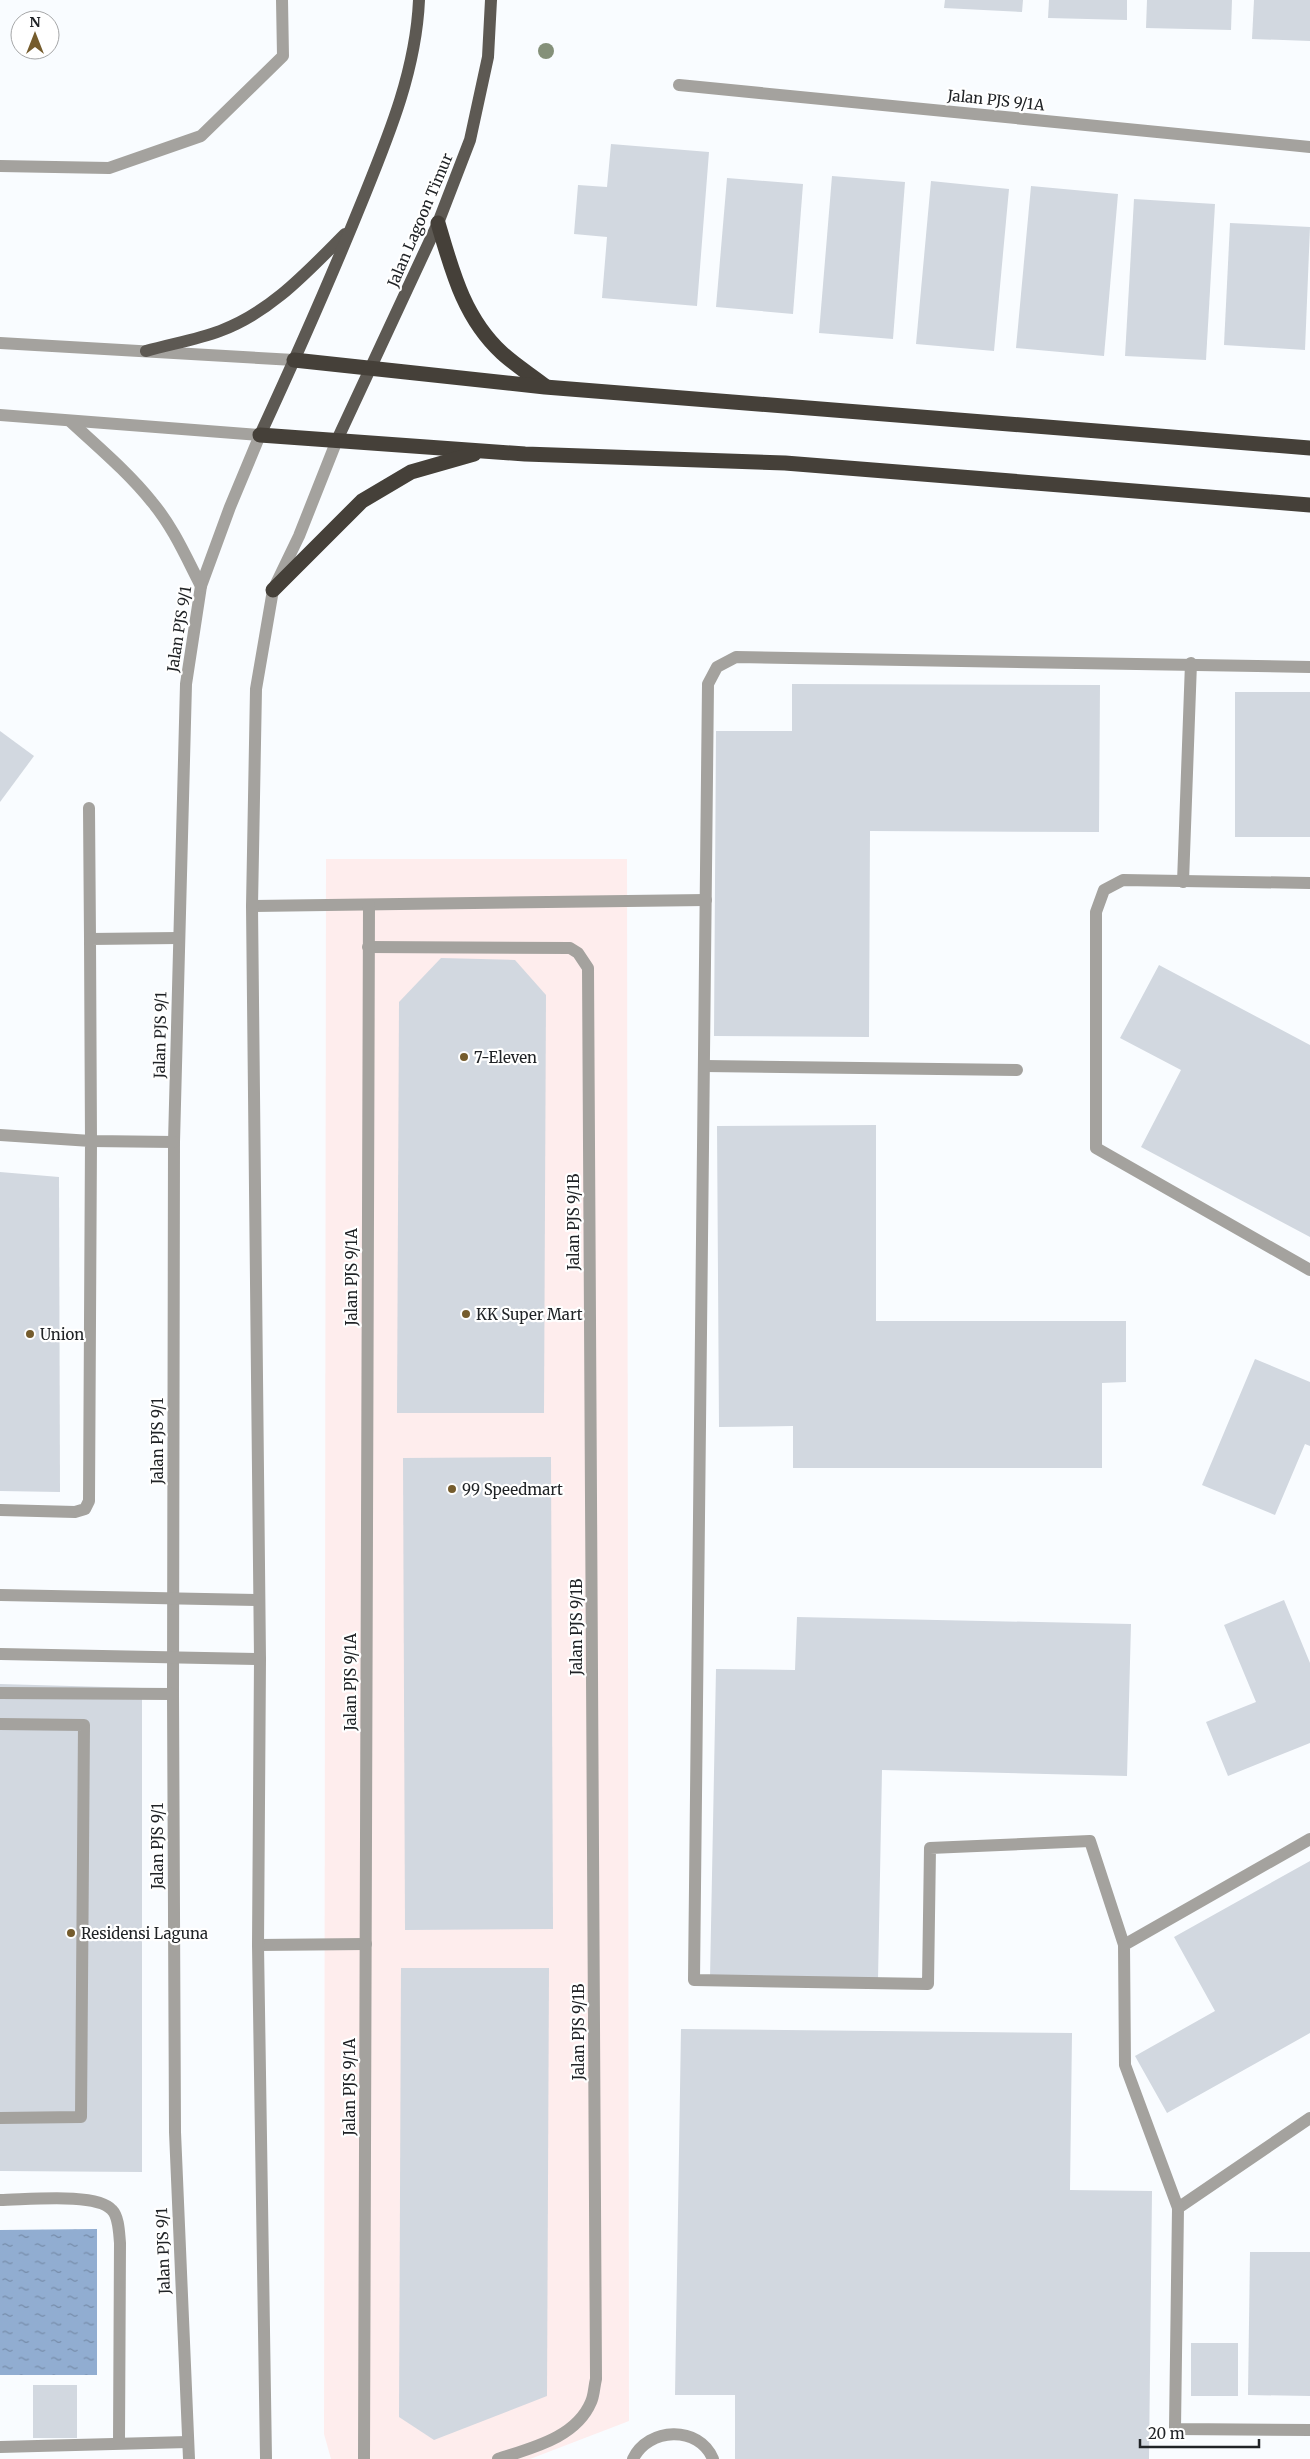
<svg xmlns="http://www.w3.org/2000/svg" width="1310" height="2459" viewBox="0 0 1310 2459" font-family="Merriweather,serif">
	<defs>
		<pattern id="water-ripples" width="26" height="14" patternUnits="userSpaceOnUse" patternTransform="scale(1.25)"><rect width="26" height="14" fill="#91add1"/><path d="M2 4q2-2 4 0t4 0M15 11q2-2 4 0t4 0" fill="none" stroke="#768ca9"/></pattern>
	</defs>
	<rect width="100%" height="100%" fill="#f9fcff"/>
	<polygon fill="#feeded" points="326,859 627,859 629,2421 530,2459 331,2459 324,2434"/>
	<polygon fill="url(#water-ripples)" points="97,2229 97,2375 0,2375 0,2230"/>
	<g fill="#d2d8e0">
		<polygon points="945,0 1023,0 1022,12 944,8"/>
		<polygon points="1049,0 1127,0 1127,20 1048,18"/>
		<polygon points="1147,0 1232,0 1231,30 1146,28"/>
		<polygon points="1254,0 1310,0 1310,41 1252,39"/>
		<polygon points="611,144 709,152 697,306 602,298 607,237 574,234 578,185 607,187"/>
		<polygon points="832,176 905,182 893,339 819,333"/>
		<polygon points="727,178 803,184 793,314 716,307"/>
		<polygon points="931,181 1009,189 994,351 916,344"/>
		<polygon points="1031,186 1118,194 1104,356 1016,348"/>
		<polygon points="1134,199 1215,204 1206,360 1125,356"/>
		<polygon points="1230,223 1310,227 1305,350 1224,345"/>
		<polygon points="792,684 1100,685 1099,832 870,831 869,1037 714,1036 716,731 792,731"/>
		<rect x="1235" y="692" width="75" height="145"/>
		<polygon points="0,731 34,756 0,802"/>
		<polygon points="441,958 515,960 546,995 544,1413 397,1413 399,1002"/>
		<polygon points="1159,965 1310,1045 1310,1237 1141,1147 1181,1070 1120,1038"/>
		<polygon points="876,1125 876,1321 1126,1321 1126,1382 1102,1383 1102,1468 793,1468 793,1426 719,1427 717,1126"/>
		<polygon points="0,1172 59,1177 60,1492 0,1491"/>
		<polygon points="1255,1359 1310,1382 1310,1446 1305,1444 1275,1515 1202,1485"/>
		<polygon points="551,1457 553,1929 405,1930 403,1458"/>
		<polygon points="1284,1600 1310,1663 1310,1743 1228,1776 1206,1722 1256,1702 1224,1625"/>
		<polygon points="797,1617 1131,1624 1127,1776 882,1770 878,1980 710,1978 716,1669 795,1670"/>
		<polygon points="0,1684 142,1688 142,2172 0,2171"/>
		<polygon points="1310,1861 1310,2033 1167,2113 1135,2056 1215,2011 1174,1937"/>
		<polygon points="401,1968 549,1968 547,2396 434,2440 399,2417"/>
		<polygon points="681,2029 1072,2033 1070,2190 1152,2191 1149,2459 735,2459 735,2395 675,2395"/>
		<polygon points="1250,2252 1310,2252 1310,2396 1248,2395"/>
		<rect x="1191" y="2343" width="47" height="53"/>
		<rect x="33" y="2385" width="44" height="53"/>
	</g>
	<g fill="none" stroke-linecap="round" stroke-linejoin="round">
		<g stroke="#a4a29e" stroke-width="12">
			<polyline points="679,85 1310,147"/>
			<polyline points="0,166 109,168 201,136 283,56 282,0"/>
			<polyline points="0,343 294,360"/>
			<polyline points="0,415 260,435 230,507 201,586 186,684 174,1142 173,1694 175,2132 189,2459"/>
			<path d="M70,421C98,447 128,472 152,502C173,527 186,557 201,586"/>
			<polyline points="89,808 90,939"/>
			<polyline points="1183,882 1191,663"/>
			<polyline points="1310,883 1123,880 1104,890 1096,912 1096,1148 1310,1270"/>
			<polyline points="252,906 706,900"/>
			<path d="M368,947L570,948L578,953L588,968L596,2379C594,2387 594,2396 591,2402C576,2438 531,2448 498,2459"/>
			<polyline points="705,1066 1017,1070"/>
			<polyline points="0,1135 91,1141 89,1501 85,1509 75,1512 0,1510"/>
			<polyline points="174,1142 91,1141 90,939 178,938"/>
			<polyline points="0,1595 259,1600"/>
			<polyline points="0,1654 260,1659"/>
			<polyline points="0,1693 173,1694"/>
			<polyline points="0,1724 84,1725 81,2117 0,2118"/>
			<polyline points="258,1945 366,1944"/>
			<polyline points="1124,1945 1090,1841 930,1848 928,1984 694,1980 708,684 717,667 736,657 1310,667"/>
			<polyline points="1310,2118 1178,2208 1175,2429 1310,2430"/>
			<path d="M0,2200C25,2200 97,2192 112,2210C119,2217 119,2233 120,2243L119,2442"/>
			<polyline points="1178,2208 1125,2065 1124,1945 1310,1839"/>
			<polyline points="0,2447 188,2442"/>
			<polyline points="266,2459 258,1945 260,1659 252,906 256,689 273,590 299,536 337,440"/>
			<polyline points="364,2459 369,905"/>
			<path d="M633,2459C648,2427 699,2425 713,2459"/>
		</g>
		<g stroke="#5d5953" stroke-width="12">
			<path d="M146,351C170,344 196,340 220,331C271,312 307,272 345,234"/>
			<path d="M260,435C296,357 331,278 363,199C389,135 416,70 419,0"/>
			<polyline points="337,440 438,223 470,140 488,57 491,0"/>
		</g>
		<g stroke="#454039" stroke-width="15">
			<path d="M438,223C452,271 464,318 502,353C515,365 531,375 545,386"/>
			<polyline points="294,360 545,387 1310,448"/>
			<polyline points="260,435 525,454 785,463 1310,505"/>
			<polyline points="273,590 362,501 411,472 474,454"/>
		</g>
	</g>
	<circle fill="#849079" cx="546" cy="51" r="8"/>
	<g fill="#755c2d" stroke="#fff" stroke-width="2">
		<circle cx="464" cy="1057" r="5"/>
		<circle cx="466" cy="1314" r="5"/>
		<circle cx="30" cy="1334" r="5"/>
		<circle cx="452" cy="1489" r="5"/>
		<circle cx="71" cy="1933" r="5"/>
	</g>
	<g text-anchor="middle" dominant-baseline="central" stroke-width="4.5" stroke-linejoin="round" paint-order="stroke">
		<g font-size="15" fill="#202326" stroke="#fff">
			<text transform="translate(996 100) rotate(6)">Jalan PJS 9/1A</text>
			<text transform="translate(420 220) rotate(-67)">Jalan Lagoon Timur</text>
			<text transform="translate(179 629) rotate(-81)">Jalan PJS 9/1</text>
			<text transform="translate(160 1035) rotate(-89)">Jalan PJS 9/1</text>
			<text transform="translate(573 1222) rotate(-90)">Jalan PJS 9/1B</text>
			<text transform="translate(351 1277) rotate(-90)">Jalan PJS 9/1A</text>
			<text transform="translate(157 1441) rotate(-90)">Jalan PJS 9/1</text>
			<text transform="translate(576 1627) rotate(-90)">Jalan PJS 9/1B</text>
			<text transform="translate(350 1682) rotate(-90)">Jalan PJS 9/1A</text>
			<text transform="translate(157 1846) rotate(-90)">Jalan PJS 9/1</text>
			<text transform="translate(578 2032) rotate(-90)">Jalan PJS 9/1B</text>
			<text transform="translate(349 2087) rotate(-90)">Jalan PJS 9/1A</text>
			<text transform="translate(163 2251) rotate(-92)">Jalan PJS 9/1</text>
		</g>
		<g font-size="15" fill="#202326" stroke="#fff" text-anchor="start">
			<text x="474" y="1057">7-Eleven</text>
			<text x="476" y="1314">KK Super Mart</text>
			<text x="40" y="1334">Union</text>
			<text x="462" y="1489">99 Speedmart</text>
			<text x="81" y="1933">Residensi Laguna</text>
		</g>
	</g>
	<g transform="translate(35 35)"><circle r="24" fill="#ffffff" stroke="#a6a7a8"/>
	<path d="M0-4L9 19L0 12L-9 19Z" fill="#755c2d"/>
	<text y="-8" font-size="14" font-weight="bold" text-anchor="middle" fill="#202326">N</text>
	</g>
	<path d="M1140 2439v8h119v-8" fill="none" stroke="#202326" stroke-width="2.5"/>
	<text x="1148" y="2439" font-size="15" fill="#202326" stroke="#ffffff" stroke-width="4" paint-order="stroke">20 m</text>
</svg>
